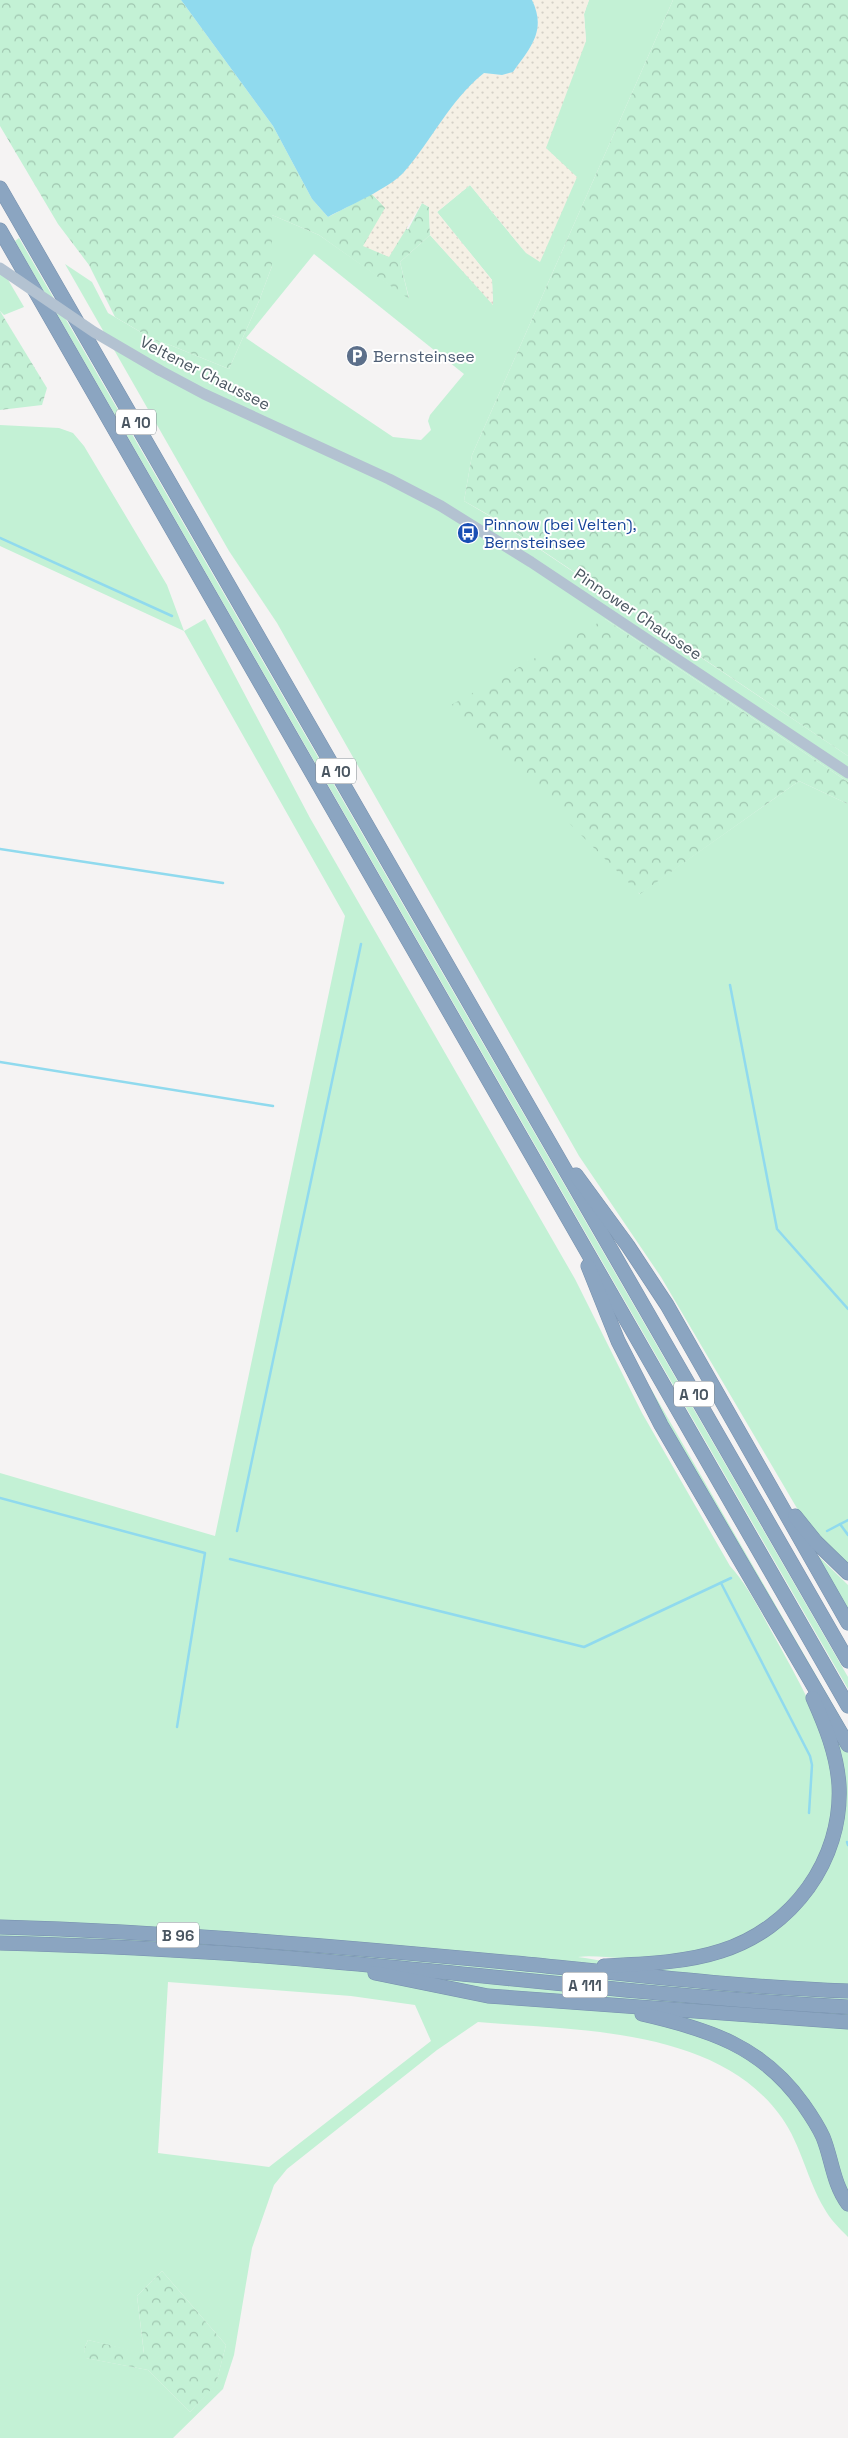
<svg xmlns="http://www.w3.org/2000/svg" width="848" height="2438" viewBox="0 0 848 2438" font-family="'Space Grotesk',sans-serif">
	<defs>
		<pattern id="forest-crowns" width="20" height="18" patternUnits="userSpaceOnUse" patternTransform="scale(1.25)"><rect width="20" height="18" fill="#c3f1d5"/><path d="M2 6a3 3 0 1 1 6 0M12 15a3 3 0 1 1 6 0" fill="none" stroke="#a0c6b0"/></pattern>
		<pattern id="sand-dots" width="8" height="8" patternUnits="userSpaceOnUse" patternTransform="scale(1.25)"><rect width="8" height="8" fill="#f5f0e5"/><path d="M2 2h.1M6 6h.1" fill="none" stroke="#d4d0c7" stroke-width="1.8" stroke-linecap="round"/></pattern>
	</defs>
	<rect width="100%" height="100%" fill="#f5f3f3"/>
	<g fill="#c3f1d5" fill-rule="evenodd">
		<path d="M589,0H673L472,455L464,501L493,518L848,756V782L605,619L639,894L799,781L848,804V1565L808,1527L661,1277L579,1156L277,623L229,551L65,264L92,282L108,313L156,341L170,345L229,369L259,301L272,266V215L319,235L409,298L400,262L430,235L493,304L492,280L437,212L470,185L526,253L467,175L586,41L584,14ZM314,254L464,374L430,415L428,421L431,430L421,440L393,437L246,338Z"/>
		<polygon points="19,238 848,1677 848,1689 15,241"/>
		<polygon points="0,266 24,307 4,315 0,311"/>
		<path d="M0,425L59,428L73,433L84,446L167,585L184,631L205,619L310,818L575,1279L642,1413L730,1566C750,1588 763,1617 778,1643C797,1678 818,1714 828,1753C847,1829 808,1906 738,1938C704,1954 660,1958 623,1958C608,1958 592,1955 578,1957C602,1960 629,1968 653,1967C680,1965 707,1962 732,1953C799,1929 848,1860 844,1788C842,1766 837,1745 831,1724L848,1753V2237C839,2228 830,2219 824,2208C807,2179 801,2145 782,2118C718,2027 578,2031 478,2022L437,2050L287,2169L274,2185L252,2248L234,2355L223,2389L173,2438H0V1473L215,1536L345,916L184,631L0,546ZM168,1982L351,1996L415,2005L431,2041L269,2167L158,2153ZM162,2271L226,2345L216,2383L190,2412L148,2370L86,2358L84,2349L88,2340L144,2354L137,2296Z"/>
		<polygon points="650,1387 848,1731 848,1738 648,1388"/>
		<polygon points="813,1551 848,1585 848,1613"/>
	</g>
	<g fill="url(#forest-crowns)">
		<polygon points="0,0 181,0 273,126 312,199 328,217 372,194 408,230 422,203 429,207 430,235 400,262 409,299 319,235 272,215 272,266 259,301 229,369 170,345 156,341 115,317 89,265 58,224 0,126"/>
		<polygon points="673,0 848,0 848,756 494,518 464,501 472,455"/>
		<polygon points="0,311 47,388 42,405 0,410"/>
		<polygon points="605,619 848,782 848,804 799,781 640,894 451,705"/>
		<polygon points="162,2271 226,2345 216,2384 190,2412 148,2370 85,2358 84,2349 88,2340 144,2353 137,2296"/>
	</g>
	<path fill="url(#sand-dots)" d="M532,0H589L584,14L586,41L546,148L577,177L540,262L526,253L470,185L437,212L492,280L493,305L430,235L429,207L422,203L389,257L363,246L385,208L372,194L403,173L465,88L484,73L502,75L513,72C530,48 547,31 532,0Z"/>
	<path fill="#90daee" d="M181,0H532C547,31 530,48 513,72L502,75L484,73C449,101 433,139 404,172C390,188 348,206 328,217L312,199L273,126Z"/>
	<g fill="none" stroke-linecap="round" stroke-linejoin="round">
		<g stroke="#90daee" stroke-width="2.5">
			<polyline points="0,538 172,616"/>
			<polyline points="0,849 223,883"/>
			<polyline points="730,985 777,1229 848,1309"/>
			<polyline points="0,1062 273,1106"/>
			<polyline points="0,1498 205,1553 177,1727"/>
			<polyline points="840,1524 848,1535"/>
			<polyline points="237,1531 361,944"/>
			<polyline points="827,1531 848,1520"/>
			<polyline points="230,1559 584,1647 731,1578"/>
			<polyline points="721,1583 810,1756 812,1765 809,1813"/>
			<polyline points="847,1842 848,1845"/>
		</g>
		<g stroke="#7690ad" stroke-width="15">
			<g id="highway">
				<polyline points="0,188 848,1661"/>
				<polyline points="0,230 848,1706"/>
				<polyline points="576,1175 628,1246 667,1305 848,1623"/>
				<polyline points="588,1266 618,1341 661,1425 848,1745"/>
				<polyline points="795,1516 816,1542 848,1573"/>
				<path d="M0,1927C173,1932 344,1947 516,1963C627,1974 737,1987 848,1991"/>
				<path d="M0,1943C108,1946 216,1951 324,1961C499,1976 673,1998 848,2007"/>
				<path d="M604,1966C642,1964 684,1963 721,1951C792,1929 843,1860 839,1785C837,1754 825,1725 813,1698"/>
				<polyline points="375,1973 488,1996 848,2022"/>
				<path d="M642,2014C708,2029 762,2046 803,2104C810,2114 818,2126 823,2137C832,2159 833,2184 848,2204"/>
			</g>
		</g>
		<polyline stroke="#b3c2d1" stroke-width="11" points="159,370 204,394 389,479 441,506 531,562 848,773"/>
		<use href="#highway" stroke="#8ba5c1" stroke-width="14"/>
		<polyline stroke="#b3c2d1" stroke-width="11" points="0,268 94,332 159,370"/>
	</g>
	<defs>
		<g id="parking-disc" transform="scale(1.125)"><circle r="9.5" fill="#5c6f8a" stroke="#fff"/><path d="M-3.5-5.5H1a3.5 3.5 0 0 1 0 7H-1V5.5H-3.5ZM-1-3.4V-.6H.8a1.4 1.4 0 0 0 0-2.8Z" fill="#fff"/></g>
		<g id="bus-disc" transform="scale(1.125)"><circle r="9.5" fill="#1a4fb4" stroke="#fff"/><path d="M-5-6H5V4H4V6H2V4H-2V6H-4V4H-5ZM-3.5-4V0h7V-4ZM-3.5 1.2v1.5H-2V1.2ZM2 1.2v1.5H3.5V1.2Z" fill="#fff"/></g>
	</defs>
	<g fill-rule="evenodd">
		<use href="#parking-disc" x="357" y="356"/>
		<use href="#bus-disc" x="468" y="533"/>
	</g>
	<g text-anchor="middle" dominant-baseline="central" stroke-width="4" stroke-linejoin="round" paint-order="stroke">
		<g fill="#fff" stroke="#808990" stroke-width="1">
			<rect x="116" y="409.5" width="40" height="25" rx="4"/>
			<rect x="316" y="758.5" width="40" height="25" rx="4"/>
			<rect x="674" y="1381.5" width="40" height="25" rx="4"/>
			<rect x="157" y="1922.5" width="42" height="25" rx="4"/>
			<rect x="562.5" y="1972.5" width="45" height="25" rx="4"/>
		</g>
		<g font-size="15" font-weight="bold" fill="#4a5661">
			<text x="136" y="422">A 10</text>
			<text x="336" y="771">A 10</text>
			<text x="694" y="1394">A 10</text>
			<text x="178" y="1935">B 96</text>
			<text x="585" y="1985">A 111</text>
		</g>
		<g font-size="16" fill="#4e5e75" stroke="#fff" text-anchor="start">
			<text x="373" y="356">Bernsteinsee</text>
		</g>
		<g font-size="16" fill="#4a5661" stroke="#fff">
			<text transform="translate(205 373) rotate(27)">Veltener Chaussee</text>
			<text transform="translate(638 614) rotate(34)">Pinnower Chaussee</text>
		</g>
		<g font-size="16" fill="#164399" stroke="#fff" text-anchor="start">
			<text x="484" y="524">Pinnow (bei Velten),<tspan x="484" dy="18">Bernsteinsee</tspan></text>
		</g>
	</g>
</svg>
